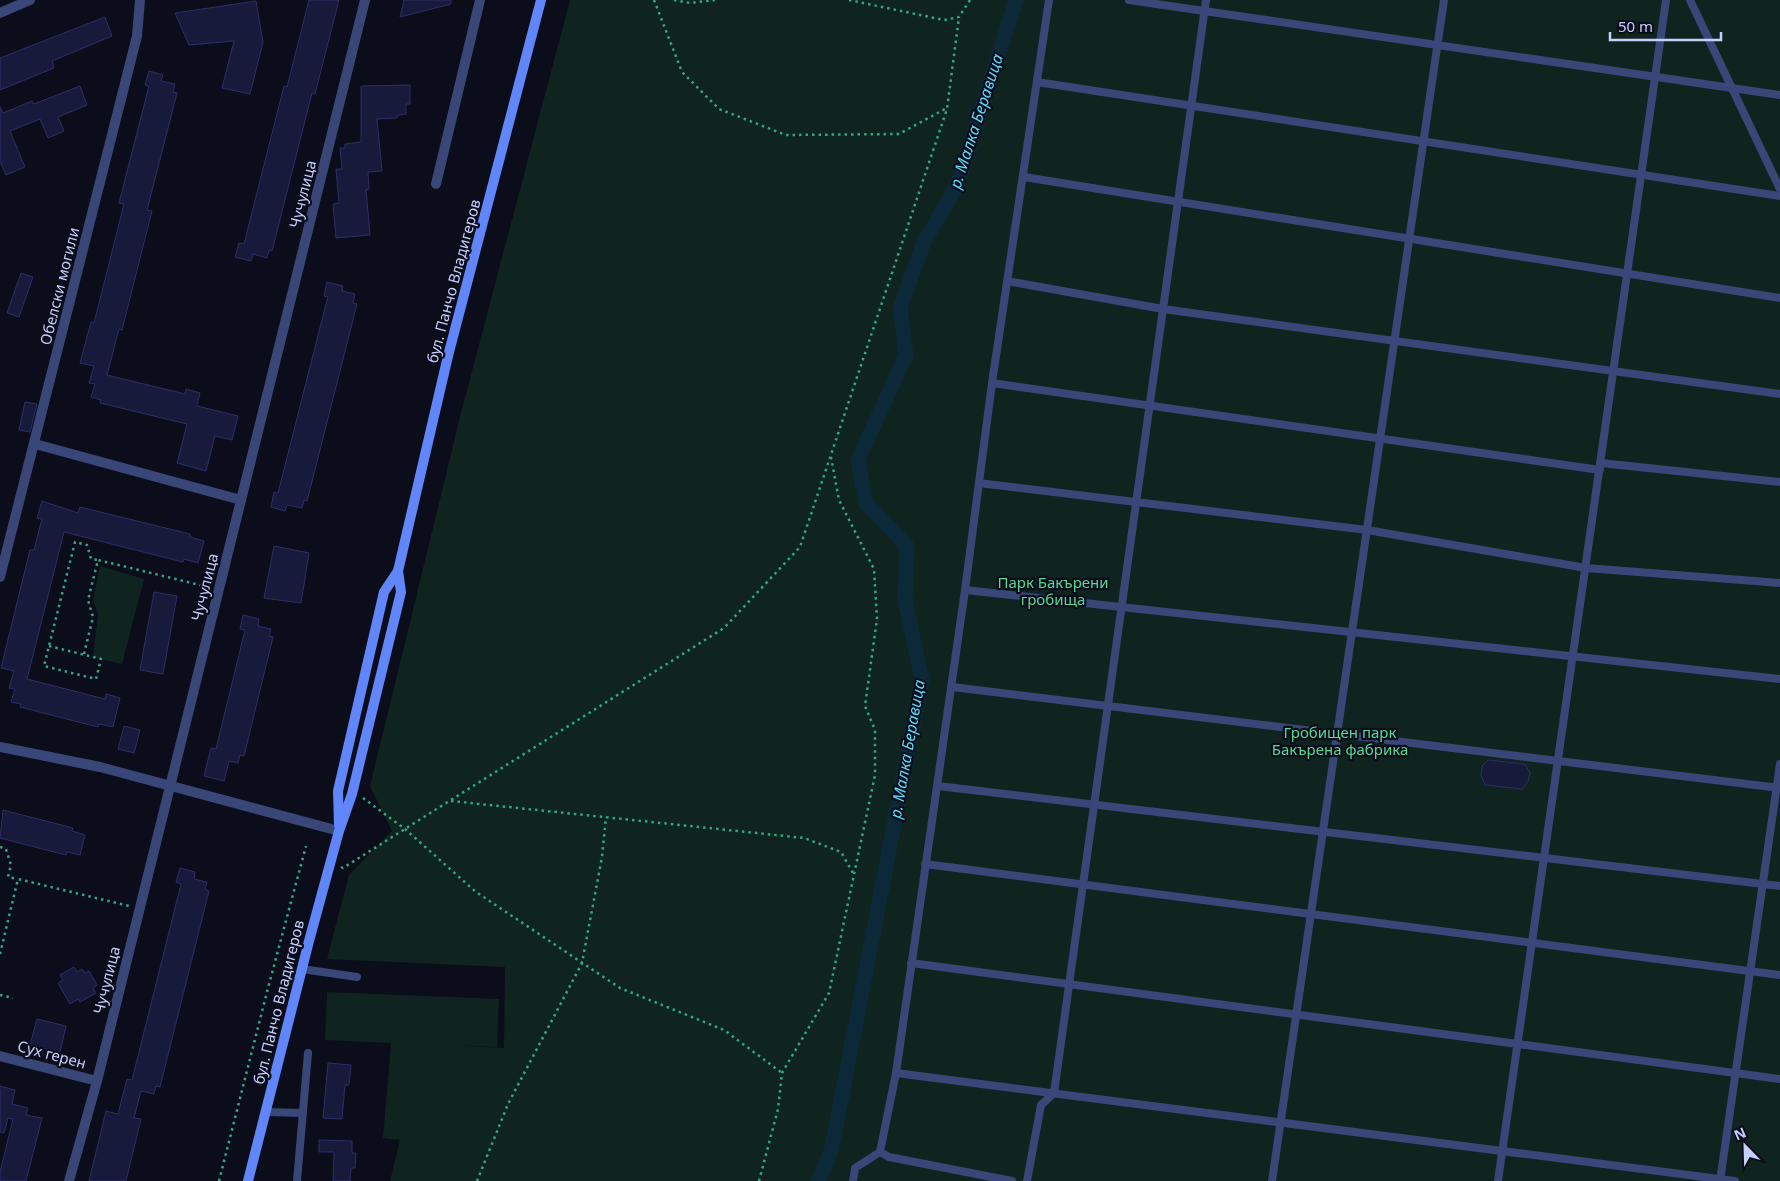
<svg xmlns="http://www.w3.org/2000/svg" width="1780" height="1181" viewBox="0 0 1780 1181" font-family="'Noto Sans',sans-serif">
	<rect width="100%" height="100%" fill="#0b0d1b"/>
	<g fill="#0f241e">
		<polygon points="570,0 1780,0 1780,1181 390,1181 400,1140 383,1138 391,1043 325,1040 327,992 499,999 497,1047 454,1045 504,1048 505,967 327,959 349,875 392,831 370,786 461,413"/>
		<polygon points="100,566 144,579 122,664 93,657 98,614 93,600"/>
	</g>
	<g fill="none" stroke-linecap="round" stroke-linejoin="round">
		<polyline stroke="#0c2939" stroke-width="15" points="818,1181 831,1152 922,680 905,600 907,546 866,503 858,460 906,355 900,308 924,242 957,186 1016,0"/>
	</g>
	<g fill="#181a3b" stroke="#2b2f66">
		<polygon points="309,0 339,0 315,94 312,93 272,251 269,250 267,258 253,254 251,261 235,257 239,243 244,244 284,86 287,87"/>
		<polygon points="404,0 451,0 451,4 400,17"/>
		<polygon points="256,1 263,42 250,94 222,88 234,41 189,45 175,13"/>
		<polygon points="105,17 112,36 52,61 54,68 0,90 0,58"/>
		<polygon points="149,71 163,75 161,81 175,84 173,92 177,93 147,210 152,211 122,330 119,329 107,375 185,394 186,389 200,393 197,406 238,416 232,440 215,436 206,471 177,463 187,424 100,403 101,400 91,397 95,384 89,383 94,366 80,363 91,322 94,323 124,204 119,203 149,86 145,85"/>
		<polygon points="410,85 410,104 406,104 406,114 398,115 397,118 377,119 382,171 368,172 369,189 366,190 370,235 336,238 333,204 339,203 336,169 342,169 340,148 345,148 345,144 361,142 361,86"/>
		<polygon points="80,86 87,105 58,117 64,131 48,138 40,119 10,131 25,167 6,175 0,161 0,107 3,113 32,101 34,104"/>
		<polygon points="21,273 33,277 19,317 7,313"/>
		<polygon points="327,282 343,286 342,291 355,294 353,303 357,304 307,501 304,500 302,508 287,505 285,511 271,507 274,492 278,493 325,308 328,297 324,296"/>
		<polygon points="25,402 37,404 30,432 19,430"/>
		<polygon points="42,501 78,513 80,507 190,534 190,537 204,541 198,563 184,559 183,562 64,532 27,679 105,699 106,694 120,698 113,727 99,724 98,727 20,707 21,704 11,702 15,689 9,688 14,671 1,668 30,550 34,550 42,519 37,518"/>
		<polygon points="274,546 309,553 301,603 264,598"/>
		<polygon points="154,592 177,596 163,674 140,670"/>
		<polygon points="243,615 259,619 258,626 271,629 269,636 273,637 244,756 240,755 238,763 229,761 224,781 204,776 211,748 216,749 245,630 240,629"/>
		<polygon points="124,726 140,730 134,753 118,749"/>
		<polygon points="1488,760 1525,764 1530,773 1528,781 1522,789 1485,785 1481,775 1482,766"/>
		<polygon points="3,810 73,828 72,831 85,835 80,855 67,852 66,855 0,838"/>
		<polygon points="180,868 195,872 194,879 207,882 205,889 209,891 160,1087 156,1086 154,1094 141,1091 134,1118 141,1119 126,1181 89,1181 106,1111 118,1114 127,1079 132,1080 181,884 176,882"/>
		<polygon points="74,967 77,972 82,969 85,973 89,971 97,985 93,988 96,993 80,1002 78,999 70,1004 58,983 63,980 60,975"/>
		<polygon points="37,1019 66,1026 60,1052 30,1045"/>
		<polygon points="328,1063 351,1065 349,1085 345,1085 342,1119 323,1118"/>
		<polygon points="0,1086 15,1090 12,1104 28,1108 26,1115 42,1118 26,1181 0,1181 0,1172 13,1119 8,1118 4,1133 0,1132"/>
		<polygon points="319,1140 352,1141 352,1153 356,1153 355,1168 351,1168 350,1181 333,1181 334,1152 319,1152"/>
	</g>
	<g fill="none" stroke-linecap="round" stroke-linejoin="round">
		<g stroke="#30a881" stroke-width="2.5" stroke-dasharray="2.5 4" stroke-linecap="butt">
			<polyline points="654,0 682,72 719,109 786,135 899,134 945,109"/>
			<polyline points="674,0 690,3 715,0"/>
			<polyline points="849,0 944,20 959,17 970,0"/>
			<polyline points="49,646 101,659 96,679 44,666 75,542 87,545 91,559 98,560"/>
			<polyline points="84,654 93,617 88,600 98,560 208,587"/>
			<polyline points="363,798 405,829 476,892 620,988 724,1030 782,1073"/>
			<polyline points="451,801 804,838 841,852 853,873"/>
			<polyline points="0,847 6,849 11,865 8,877 18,879"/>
			<polyline points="341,867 343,868 724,628 800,547 947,109 959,17"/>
			<polyline points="0,954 18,879 129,906"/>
			<polyline points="0,995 13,998"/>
			<polyline points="219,1181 268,988 306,846"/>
			<polyline points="477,1181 508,1104 582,963 602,857 606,817"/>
			<polyline points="759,1181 778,1109 782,1073 829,993 875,775 875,730 865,706 877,619 874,569 839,500 831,457"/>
		</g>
		<g stroke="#384678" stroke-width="8">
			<polyline points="1129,0 1780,95"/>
			<polyline points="1690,0 1780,189"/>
			<polyline points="1037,82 1780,196"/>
			<polyline points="1024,177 1780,298"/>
			<polyline points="1007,281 1163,309 1780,394"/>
			<polyline points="992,383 1600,470"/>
			<polyline points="1601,463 1780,482"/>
			<polyline points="979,483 1367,530 1586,568 1780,583"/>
			<polyline points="965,590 1780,679"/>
			<polyline points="952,687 1780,788"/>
			<polyline points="938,786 1780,886"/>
			<polyline points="925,864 1780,975"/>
			<polyline points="911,963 1780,1079"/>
			<polyline points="302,969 357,977"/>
			<polyline points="896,1073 1735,1181"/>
			<polyline points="265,1112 303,1113"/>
			<polyline points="297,1181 308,1053"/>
			<polyline points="853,1181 855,1168 880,1152"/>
			<polyline points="1012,1181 889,1157 880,1152 896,1073 965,590 992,383 1049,0"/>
			<polyline points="1027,1181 1041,1105 1054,1093 1206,0"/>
			<polyline points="1272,1181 1444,0"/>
			<polyline points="1498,1181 1666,0"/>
			<polyline points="1720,1181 1780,764"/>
		</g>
		<g stroke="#384678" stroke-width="10">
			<polyline points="0,13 30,0"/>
			<polyline points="436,184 480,0"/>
			<polyline points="35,444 241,500"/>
			<polyline points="0,577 137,36 140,0"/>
			<polyline points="0,747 100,767 339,831"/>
			<polyline points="0,1056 97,1081"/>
			<polyline points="69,1181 97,1081 365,0"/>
		</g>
		<g stroke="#6186fa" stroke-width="10">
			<polyline points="339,825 338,791 384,592 398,571"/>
			<polyline points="248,1181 309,941 339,831 352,794 401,592 398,571 448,356 541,0"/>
		</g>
	</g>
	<g text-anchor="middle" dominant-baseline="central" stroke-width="4.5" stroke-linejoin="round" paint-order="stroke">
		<g font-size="15" fill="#c7cffd" stroke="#0b0d1b">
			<text transform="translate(302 194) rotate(-76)">Чучулица</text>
			<text transform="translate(453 281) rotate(-75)">бул. Панчо Владигеров</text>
			<text transform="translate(59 286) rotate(-76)">Обелски могили</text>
			<text transform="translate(204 587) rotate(-76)">Чучулица</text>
			<text transform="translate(106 980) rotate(-76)">Чучулица</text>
			<text transform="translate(278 1002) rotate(-76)">бул. Панчо Владигеров</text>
			<text transform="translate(52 1054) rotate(15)">Сух герен</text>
		</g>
		<g font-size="15" fill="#57d996" stroke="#0b0d1b">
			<text x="1053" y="582">Парк Бакърени<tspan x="1053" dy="17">гробища</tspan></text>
			<text x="1340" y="732">Гробищен парк<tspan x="1340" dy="17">Бакърена фабрика</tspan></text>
		</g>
		<g font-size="16" font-style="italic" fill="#59daf9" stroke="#0b0d1b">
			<text transform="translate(976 121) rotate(-72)">р. Малка Беравица</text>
			<text transform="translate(907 749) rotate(-80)">р. Малка Беравица</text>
		</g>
	</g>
	<g transform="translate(1745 1146) rotate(337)" stroke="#0b0d1b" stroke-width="4" paint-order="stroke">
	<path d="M0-4L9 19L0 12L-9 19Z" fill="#c7cffd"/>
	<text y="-8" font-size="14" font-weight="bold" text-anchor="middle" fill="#c7cffd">N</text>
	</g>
	<path d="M1610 32v8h111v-8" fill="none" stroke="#c7cffd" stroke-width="2.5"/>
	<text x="1618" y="32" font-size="15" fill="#c7cffd" stroke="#0b0d1b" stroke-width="4" paint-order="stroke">50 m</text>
</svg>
